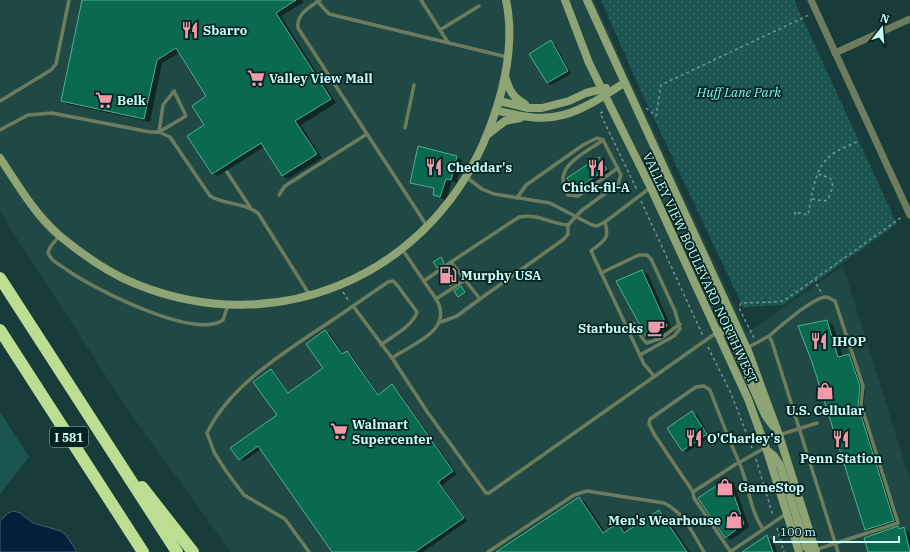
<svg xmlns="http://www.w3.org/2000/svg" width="910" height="552" viewBox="0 0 910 552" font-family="'IBM Plex Serif',serif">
	<defs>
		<pattern id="park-dots" width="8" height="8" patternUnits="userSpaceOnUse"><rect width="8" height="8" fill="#1a5551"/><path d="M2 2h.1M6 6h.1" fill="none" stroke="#3a6e6b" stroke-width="1.8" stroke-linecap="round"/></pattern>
	</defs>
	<rect width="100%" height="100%" fill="#183c39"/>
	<polygon fill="#204945" points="0,0 594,0 747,333 843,266 910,480 910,552 231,552 128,410 0,212"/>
	<polygon fill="#1a5551" points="0,412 29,457 0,494"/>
	<polygon fill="url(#park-dots)" points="601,0 794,0 897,224 783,305 743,307 640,89"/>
	<polygon fill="#02203a" stroke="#3e6373" points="14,511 20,513 33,523 61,531 66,535 77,552 0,552 0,521 8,513"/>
	<g fill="#0007">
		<polygon points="83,0 302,0 304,2 281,16 336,103 301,125 322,158 288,179 283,176 264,147 218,176 212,173 206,125 208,97 179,53 162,63 150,122 67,104 62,101"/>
		<polygon points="551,41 555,44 571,74 551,85 547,82"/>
		<polygon points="456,157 462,160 457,183 452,181 446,200 434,195 435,189 417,185 411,182"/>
		<polygon points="599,158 603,160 610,172 579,192 575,189 568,178"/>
		<polygon points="642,271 648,274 672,329 652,339 646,336"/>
		<polygon points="827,321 833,325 843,357 849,355 855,359 865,390 863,410 899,524 872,533 866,530"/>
		<polygon points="325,332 330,334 344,354 347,352 351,354 379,395 392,386 396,388 457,474 442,485 467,521 423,552 334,552 261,449 244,461 239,459 278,415 271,370 275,373 289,393 324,368"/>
		<polygon points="693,413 697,415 711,437 687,452 683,450"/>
		<polygon points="728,480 734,483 749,527 731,540 726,537"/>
		<polygon points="579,498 585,502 606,533 618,525 624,528 627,533 659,511 665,515 690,552 498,552"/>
		<polygon points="898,528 910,532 910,552 869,552"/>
		<polygon points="767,537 773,540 777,552 744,552"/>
	</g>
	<g fill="#096a50" stroke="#4fb190">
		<polygon points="82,0 296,0 276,13 331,99 295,121 317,154 282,176 261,143 212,174 187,136 204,125 192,106 206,96 176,48 157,60 144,119 61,101"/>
		<polygon points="551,40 568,71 547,83 529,54"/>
		<polygon points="418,146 457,156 451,180 446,179 440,197 433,195 434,188 410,183"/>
		<polygon points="599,157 607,169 574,190 567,178"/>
		<polygon points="441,257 444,263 437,268 433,262"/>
		<polygon points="448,268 457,281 450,286 441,273"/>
		<polygon points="642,270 667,326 646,337 616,281"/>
		<polygon points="461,286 465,292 458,297 454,291"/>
		<polygon points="827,320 838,357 849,354 860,386 858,406 894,521 865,530 812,362 798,326"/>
		<polygon points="325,330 342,354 347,351 378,395 392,384 453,471 438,482 464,518 415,552 332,552 258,446 239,460 230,448 277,415 253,382 271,369 288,393 323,368 306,344"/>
		<polygon points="692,411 707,434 682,451 667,428"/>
		<polygon points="728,478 744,524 725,538 698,498"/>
		<polygon points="579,497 603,533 618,523 624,533 659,510 687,552 496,552"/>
		<polygon points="898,526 899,529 904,527 910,552 868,552 864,538"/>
		<polygon points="767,535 773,552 742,552"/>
	</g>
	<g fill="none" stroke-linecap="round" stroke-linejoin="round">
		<g stroke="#6c9794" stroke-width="1.5" stroke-dasharray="3 3" stroke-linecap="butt">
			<polyline points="646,108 656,116 661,85 809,15"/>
			<polyline points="603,112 600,113 637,190"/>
			<path d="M812,199L825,201C831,196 835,185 830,178L818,174"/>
			<polyline points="641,201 703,336"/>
			<path d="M795,215V212L808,215C812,196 814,168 831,155C839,149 850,145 859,141"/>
			<polyline points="816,278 816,283 821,292"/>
			<polyline points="343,292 349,301"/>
			<polyline points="754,338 739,308 741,303 776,302 785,300 902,217"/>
			<polyline points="708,347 730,391 752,448"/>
			<polyline points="756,459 773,516"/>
			<polyline points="777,528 784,552"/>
		</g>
		<g stroke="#6e7c5e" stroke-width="3.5">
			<path d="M320,0C310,7 296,14 298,28L427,226"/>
			<polyline points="421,0 447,41"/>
			<polyline points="317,1 329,14 507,57"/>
			<polyline points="440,30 479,6"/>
			<polygon points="174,91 186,116 159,132 163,105"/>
			<polyline points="0,101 51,70 56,64 69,0"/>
			<polyline points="405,128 414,85"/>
			<path d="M0,130L28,115L52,113L150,132H159L170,137L210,196C225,205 243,202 258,213L309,294"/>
			<path d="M603,140C584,154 550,167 568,195L578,196L618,168"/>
			<polyline points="227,172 250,207"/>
			<polyline points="466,177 482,189 494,194 550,203 592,225 597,226 605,222 650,188"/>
			<polyline points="279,195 285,186 367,134"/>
			<path d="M605,222C610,240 604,240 591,251L644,364L654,376"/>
			<path d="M59,236L51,246L48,252C50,261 61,265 67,270C94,289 194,340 223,320L228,305"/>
			<path d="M402,249L436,299C455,330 412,344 392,358L428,413L486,493H489L716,333"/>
			<polyline points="601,273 639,255 647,255 651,259 675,311 680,329 674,336 640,355"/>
			<polyline points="424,281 451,262"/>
			<polyline points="436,299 465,280"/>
			<polyline points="480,299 564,239 568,234 568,225"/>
			<path d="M441,322L457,316L480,299L451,262L519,217C537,213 551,224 568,225L581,211L618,184L621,175L603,140L597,138L583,145L532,181L526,185L517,198"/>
			<path d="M626,326L633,323C639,329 640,339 647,343L661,338L680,324"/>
			<path d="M769,336C779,327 814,297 826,297C829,297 832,300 835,301L863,386L861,405L898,523L815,550"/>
			<path d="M381,345C392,336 412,327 417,312L397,285L393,281L388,282L353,306L392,358"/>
			<polyline points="747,348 769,336 772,342 838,552"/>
			<polyline points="779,435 817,423"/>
			<polyline points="693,492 694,498 730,551"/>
			<path d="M763,529C749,509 749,484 739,462C728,438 719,414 710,390L704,386L696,387L650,419L649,424L654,434L693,492L736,464C746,459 755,453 765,448"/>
			<path d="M309,552L285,519L244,495L226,471L214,452L207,433C233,378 304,341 353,306"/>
			<path d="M488,552L574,495L587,491L664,503C684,512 693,534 704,552"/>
			<polyline points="730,552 786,514"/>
		</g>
		<g stroke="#6e7c5e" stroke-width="7">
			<polyline points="811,0 910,215"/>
			<polyline points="835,53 910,19"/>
		</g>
		<g stroke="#8ea474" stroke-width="8">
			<polyline points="565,0 589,63 651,188 748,399 767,451 799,552"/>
			<polyline points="587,0 748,351 779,435 816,552"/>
			<path d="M505,76C509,90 513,98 525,104"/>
			<polyline points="499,101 528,108 542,108 569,101 586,93 606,88"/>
			<path d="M496,110C555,127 575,115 624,83"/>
			<polyline points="488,134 505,121 520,118"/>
			<path d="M0,158C18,185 35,215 60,236C83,255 108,273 136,284C273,340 423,279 483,144C502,101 516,47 506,0"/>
			<polyline points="717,332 725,331 730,335 765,415 773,426"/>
			<polyline points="768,451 774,456 780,465 806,547 810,551 815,550"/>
		</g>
		<g stroke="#bcde92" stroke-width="12">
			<polyline points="0,278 177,552"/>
			<polyline points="0,330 143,552"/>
			<polyline points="142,487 193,552"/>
		</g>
	</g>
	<defs>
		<g id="restaurant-bare" transform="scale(1.38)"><path d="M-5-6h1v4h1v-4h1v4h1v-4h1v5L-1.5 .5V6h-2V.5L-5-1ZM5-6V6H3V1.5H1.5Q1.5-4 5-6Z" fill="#f39aaa" stroke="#002321" stroke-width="2.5" paint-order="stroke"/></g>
		<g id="supermarket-bare" transform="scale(1.38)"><path d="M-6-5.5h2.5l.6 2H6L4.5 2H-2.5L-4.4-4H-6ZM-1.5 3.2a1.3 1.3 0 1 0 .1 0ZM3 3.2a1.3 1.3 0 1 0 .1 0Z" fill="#f39aaa" stroke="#002321" stroke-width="2.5" paint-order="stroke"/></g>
		<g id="fuel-bare" transform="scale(1.38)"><path d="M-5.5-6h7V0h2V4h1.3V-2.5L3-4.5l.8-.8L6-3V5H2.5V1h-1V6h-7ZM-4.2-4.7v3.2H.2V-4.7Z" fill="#f39aaa" stroke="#002321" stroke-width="2.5" paint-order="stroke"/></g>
		<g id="cafe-bare" transform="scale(1.38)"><path d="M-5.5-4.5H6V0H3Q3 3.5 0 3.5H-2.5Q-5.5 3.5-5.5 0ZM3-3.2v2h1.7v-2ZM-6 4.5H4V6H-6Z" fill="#f39aaa" stroke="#002321" stroke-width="2.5" paint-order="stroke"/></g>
		<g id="shop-bare" transform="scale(1.38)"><path d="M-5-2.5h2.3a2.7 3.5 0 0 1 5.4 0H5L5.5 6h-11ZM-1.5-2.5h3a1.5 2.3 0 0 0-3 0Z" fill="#f39aaa" stroke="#002321" stroke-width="2.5" paint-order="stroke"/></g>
	</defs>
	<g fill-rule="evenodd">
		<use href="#restaurant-bare" x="190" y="30"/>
		<use href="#supermarket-bare" x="256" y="78"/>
		<use href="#supermarket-bare" x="104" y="100"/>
		<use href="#restaurant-bare" x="434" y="167"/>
		<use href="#restaurant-bare" x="596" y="168"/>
		<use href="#fuel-bare" x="448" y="275"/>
		<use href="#cafe-bare" x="656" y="328"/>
		<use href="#restaurant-bare" x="819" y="341"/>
		<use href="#shop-bare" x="825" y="391"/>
		<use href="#supermarket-bare" x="339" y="431"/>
		<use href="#restaurant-bare" x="694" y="438"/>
		<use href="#restaurant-bare" x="841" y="439"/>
		<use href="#shop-bare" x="725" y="487"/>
		<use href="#shop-bare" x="734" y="520"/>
	</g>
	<g text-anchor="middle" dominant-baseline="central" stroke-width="3.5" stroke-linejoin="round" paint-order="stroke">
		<rect fill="#002321" stroke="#8ebcb8" stroke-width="1" x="50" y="427" width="38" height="20" rx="3"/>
		<g font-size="12" font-weight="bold" fill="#cbfef9">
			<text x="69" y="437">I 581</text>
		</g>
		<g font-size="13" font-weight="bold" fill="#cbfef9" stroke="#002321" text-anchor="start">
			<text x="203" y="30">Sbarro</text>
			<text x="269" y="78">Valley View Mall</text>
			<text x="117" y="100">Belk</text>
			<text x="447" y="167">Cheddar's</text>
			<text x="596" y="187" text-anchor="middle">Chick-fil-A</text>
			<text x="461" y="275">Murphy USA</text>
			<text x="643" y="328" text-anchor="end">Starbucks</text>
			<text x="832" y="341">IHOP</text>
			<text x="825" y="410" text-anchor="middle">U.S. Cellular</text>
			<text x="352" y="424">Walmart<tspan x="352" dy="15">Supercenter</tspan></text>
			<text x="707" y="438">O'Charley's</text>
			<text x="841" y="458" text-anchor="middle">Penn Station</text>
			<text x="738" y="487">GameStop</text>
			<text x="721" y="520" text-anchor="end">Men's Wearhouse</text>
		</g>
		<g font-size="13" font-style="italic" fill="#83faf0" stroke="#002321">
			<text x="739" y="92">Huff Lane Park</text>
		</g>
		<g font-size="13" fill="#cbfef9" stroke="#002321">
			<text transform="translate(700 268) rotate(65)">VALLEY VIEW BOULEVARD NORTHWEST</text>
		</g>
	</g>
	<g transform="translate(882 28) rotate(17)" stroke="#002321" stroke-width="3" paint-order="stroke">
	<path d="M0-3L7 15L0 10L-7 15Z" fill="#cbfef9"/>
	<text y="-6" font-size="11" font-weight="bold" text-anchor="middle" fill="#cbfef9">N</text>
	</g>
	<path d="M774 536v6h125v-6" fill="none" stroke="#cbfef9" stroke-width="2"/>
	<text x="780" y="536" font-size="12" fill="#cbfef9" stroke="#002321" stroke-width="3" paint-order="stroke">100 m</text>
</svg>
